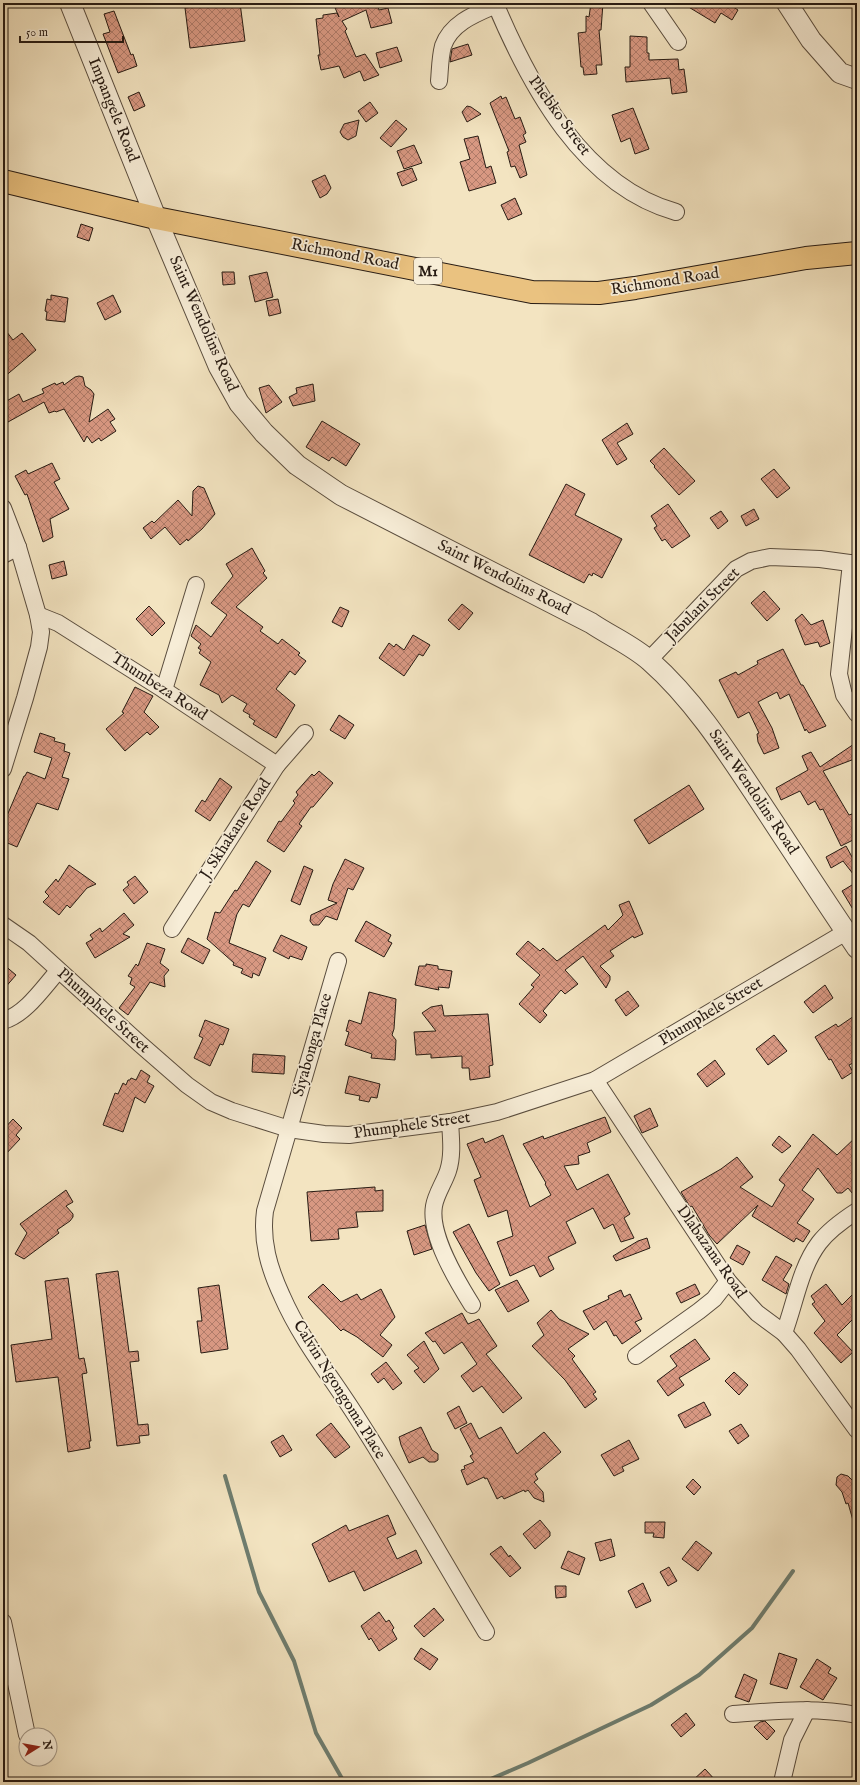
<svg xmlns="http://www.w3.org/2000/svg" width="860" height="1785" viewBox="0 0 860 1785" font-family="'IM FELL English',serif">
	<defs>
		<pattern id="building-cross-hatch" width="8" height="8" patternUnits="userSpaceOnUse"><rect width="8" height="8" fill="#d89882"/><path d="M0 0l8 8M0 8l8-8" fill="none" stroke="#af7b69"/></pattern>
	</defs>
	<rect width="100%" height="100%" fill="#f3e4c1"/>
	<filter id="stains"><feTurbulence type="fractalNoise" baseFrequency=".005" numOctaves="4"/><feColorMatrix values="0 0 0 0 .2 0 0 0 0 .09 0 0 0 0 .02 0 0 0 .5 -.17"/></filter>
	<radialGradient id="worn" r=".72"><stop offset=".6" stop-color="#630" stop-opacity="0"/><stop offset="1" stop-color="#630" stop-opacity=".3"/></radialGradient>
	<g fill="none" stroke-linecap="round" stroke-linejoin="round">
		<g stroke="#6e7d6f" stroke-width="4">
			<polyline points="225,1476 259,1592 294,1661 316,1733 344,1782"/>
			<polyline points="484,1782 528,1763 651,1705 699,1675 752,1628 793,1571"/>
		</g>
	</g>
	<g fill="url(#building-cross-hatch)" stroke="#271b13">
		<polygon points="228,3 240,3 245,41 190,48 185,8"/>
		<polygon points="333,3 381,3 377,5 379,10 388,8 392,23 371,28 366,10 342,21 347,29 345,31 356,57 365,54 379,75 364,81 360,71 344,78 339,66 321,70 318,55 320,55 316,19 323,18 323,15 337,13 339,17"/>
		<polygon points="591,3 603,3 601,30 599,30 602,65 596,65 597,74 584,75 583,67 581,67 578,33 586,32 586,16 589,17"/>
		<polygon points="682,3 727,3 738,10 732,20 721,13 715,23"/>
		<polygon points="114,11 131,55 133,54 137,66 118,73 103,34 110,32 104,14"/>
		<polygon points="630,36 647,37 647,53 649,53 649,60 678,59 679,70 684,69 687,92 672,94 670,78 626,82 625,67 630,67"/>
		<polygon points="468,44 472,55 450,62 452,49"/>
		<polygon points="397,47 402,61 380,68 376,53"/>
		<polygon points="139,92 145,106 134,111 128,97"/>
		<polygon points="501,96 502,99 506,97 515,119 520,117 526,133 523,135 526,142 519,145 527,175 520,178 515,166 511,167 507,152 509,151 490,103"/>
		<polygon points="370,102 378,113 366,122 358,111"/>
		<polygon points="467,106 471,107 481,114 467,122 462,112"/>
		<polygon points="633,108 649,149 635,154 630,138 621,142 612,115"/>
		<polygon points="359,120 356,136 348,140 343,137 340,132 344,124"/>
		<polygon points="396,120 407,129 391,147 380,138"/>
		<polygon points="478,136 486,168 491,166 496,183 469,191 460,162 470,159 464,139"/>
		<polygon points="414,145 422,163 404,169 397,151"/>
		<polygon points="412,168 417,180 402,186 397,173"/>
		<polygon points="325,175 331,188 327,194 320,198 312,181"/>
		<polygon points="515,198 522,214 508,220 501,205"/>
		<polygon points="81,224 93,228 89,241 77,237"/>
		<polygon points="222,272 234,272 235,284 223,285"/>
		<polygon points="267,272 273,297 255,302 249,276"/>
		<polygon points="51,295 68,298 65,322 46,320 47,312 45,311 47,299 51,300"/>
		<polygon points="113,295 121,312 105,320 97,303"/>
		<polygon points="278,299 281,313 269,316 266,301"/>
		<polygon points="3,327 13,340 22,333 36,350 3,378"/>
		<polygon points="79,376 83,377 85,386 91,390 94,394 89,422 108,409 115,419 110,422 116,431 101,441 99,438 92,443 87,436 84,442 64,409 56,412 55,411 49,413 44,402 8,422 3,412 3,403 19,394 23,402 44,393 42,389 55,383 56,385 63,382 64,385 75,377"/>
		<polygon points="313,384 315,401 293,406 289,397 297,393 296,388"/>
		<polygon points="269,385 282,402 266,413 259,388"/>
		<polygon points="322,421 360,444 346,466 332,457 329,461 306,447"/>
		<polygon points="627,423 633,434 617,443 627,459 617,465 602,440"/>
		<polygon points="664,448 695,481 679,495 654,467 655,466 650,461"/>
		<polygon points="52,463 60,479 54,482 69,509 50,519 53,537 43,542 27,494 25,495 15,476 26,470 28,474"/>
		<polygon points="774,469 790,488 777,498 761,479"/>
		<polygon points="566,484 585,494 575,515 622,539 602,578 593,573 592,576 589,574 584,583 529,555"/>
		<polygon points="198,486 204,488 215,514 202,529 188,541 187,539 180,545 165,527 151,539 143,528 152,521 154,523 178,500 192,516 193,491"/>
		<polygon points="668,504 690,536 672,548 665,539 662,541 654,528 657,526 651,516"/>
		<polygon points="754,509 759,519 746,526 741,516"/>
		<polygon points="721,511 728,521 718,529 710,518"/>
		<polygon points="252,548 265,571 263,573 267,578 236,607 263,627 260,631 278,644 282,639 300,653 298,655 306,661 295,675 290,671 276,689 295,705 276,738 253,724 255,721 249,717 250,715 243,711 247,704 232,695 222,703 219,695 200,685 211,662 199,653 201,650 198,648 201,644 191,636 196,625 211,637 227,615 211,603 233,576 226,564"/>
		<polygon points="64,561 67,575 52,579 49,565"/>
		<polygon points="764,591 780,609 767,621 751,603"/>
		<polygon points="462,604 473,613 459,630 448,620"/>
		<polygon points="149,606 165,623 152,636 136,619"/>
		<polygon points="340,607 349,611 342,627 332,622"/>
		<polygon points="802,614 811,625 823,620 830,643 820,647 818,642 805,645 795,620"/>
		<polygon points="413,635 430,645 423,656 419,654 404,676 379,658 389,643 394,647 396,644 404,650"/>
		<polygon points="783,649 801,685 803,685 826,726 809,733 806,729 805,731 789,694 780,699 777,692 758,702 772,728 779,748 764,754 758,742 757,734 759,733 749,712 738,718 719,680 736,672 738,675 758,664 757,661"/>
		<polygon points="135,687 153,696 144,712 159,727 150,735 147,732 125,751 106,729 124,713 122,712"/>
		<polygon points="339,715 354,725 345,739 330,730"/>
		<polygon points="40,733 55,738 54,741 65,744 64,751 70,753 62,777 69,779 58,810 37,803 17,847 3,841 3,825 24,776 25,776 27,772 45,779 52,758 34,752"/>
		<polygon points="857,742 857,758 823,771 849,815 852,814 857,825 857,838 841,846 823,809 820,810 815,801 808,805 800,791 781,800 776,788 808,770 802,756 811,752 820,767"/>
		<polygon points="319,771 333,783 313,807 311,807 299,824 302,826 284,852 267,841 279,821 281,822 295,803 293,801 298,795 296,792 312,774 314,776"/>
		<polygon points="220,778 232,787 210,821 195,811 202,800 205,802"/>
		<polygon points="689,785 704,809 649,844 634,820"/>
		<polygon points="846,846 857,866 857,879 843,861 831,868 826,857"/>
		<polygon points="345,859 364,868 353,890 348,888 337,920 326,916 319,925 313,925 310,921 311,915 337,903 328,900 333,884"/>
		<polygon points="256,861 271,871 249,907 243,904 237,914 229,943 266,958 259,976 253,973 252,978 241,973 243,969 233,965 234,963 207,939 215,912 220,913 235,890 237,891"/>
		<polygon points="69,865 96,884 87,888 70,908 67,905 59,915 43,902 49,896 45,892 56,879 58,882"/>
		<polygon points="304,866 313,870 300,905 291,901"/>
		<polygon points="135,876 148,892 134,904 123,890 129,885 127,882"/>
		<polygon points="857,882 857,916 842,891"/>
		<polygon points="629,901 643,934 634,938 633,936 610,951 614,956 600,966 610,976 610,980 606,988 583,956 565,970 578,984 565,994 561,990 543,1011 547,1015 540,1023 519,1004 534,987 531,985 540,975 516,954 528,941 540,951 543,948 557,961 605,925 608,930 623,915 619,905"/>
		<polygon points="124,913 134,925 123,934 130,937 95,958 86,943 93,939 90,935 100,928 102,932"/>
		<polygon points="366,921 391,935 388,941 392,943 384,957 355,941"/>
		<polygon points="281,935 307,947 302,960 290,956 289,959 273,951"/>
		<polygon points="188,938 210,950 203,964 181,952"/>
		<polygon points="147,943 165,949 160,963 169,970 164,976 165,987 150,982 128,1015 119,1008 135,987 130,984 132,978 128,976 136,964 138,966"/>
		<polygon points="3,964 16,975 3,990"/>
		<polygon points="426,964 438,966 438,969 452,971 449,988 438,987 439,990 415,985 419,966 426,966"/>
		<polygon points="825,985 833,998 813,1013 804,1002"/>
		<polygon points="628,991 639,1006 626,1016 615,1000"/>
		<polygon points="369,992 396,999 394,1029 392,1035 396,1040 395,1060 371,1058 372,1054 345,1045 349,1032 346,1031 349,1020 361,1024"/>
		<polygon points="442,1005 444,1016 488,1014 493,1065 489,1066 490,1077 470,1080 469,1068 462,1068 462,1056 431,1058 431,1054 416,1055 414,1032 436,1031 422,1013 431,1007"/>
		<polygon points="857,1014 857,1061 849,1065 853,1072 842,1079 831,1059 829,1060 815,1037 836,1024 838,1027"/>
		<polygon points="205,1020 229,1029 223,1045 220,1044 210,1066 194,1058 203,1038 199,1036"/>
		<polygon points="774,1035 787,1051 768,1065 756,1049"/>
		<polygon points="253,1054 285,1056 284,1074 252,1072"/>
		<polygon points="715,1060 725,1074 707,1087 697,1074"/>
		<polygon points="141,1070 150,1076 147,1082 154,1086 145,1103 135,1097 123,1132 103,1125 115,1093 118,1094 123,1083 126,1085 128,1080 130,1080 131,1078 136,1080"/>
		<polygon points="349,1076 380,1084 377,1098 371,1097 369,1102 359,1100 360,1096 345,1093"/>
		<polygon points="650,1108 658,1126 642,1133 634,1116"/>
		<polygon points="605,1117 611,1132 587,1143 590,1152 578,1156 579,1164 564,1166 577,1190 608,1174 630,1214 624,1218 634,1238 621,1242 613,1224 604,1229 593,1208 566,1222 576,1243 548,1257 554,1269 540,1277 534,1265 510,1276 497,1242 513,1236 507,1210 488,1217 474,1180 481,1177 467,1144 483,1138 485,1143 503,1135 530,1207 551,1195 545,1184 546,1183 523,1144 543,1136 544,1139"/>
		<polygon points="13,1119 22,1128 16,1135 20,1139 3,1157 3,1130"/>
		<polygon points="813,1134 837,1155 857,1136 857,1199 848,1188 842,1193 837,1193 818,1168 802,1190 814,1199 797,1223 810,1231 803,1242 796,1238 794,1242 752,1216 758,1205 717,1244 709,1235 692,1206 690,1207 681,1192 721,1169 737,1157 753,1177 740,1187 772,1207 785,1185 779,1180"/>
		<polygon points="779,1136 791,1146 782,1153 772,1145"/>
		<polygon points="375,1187 375,1191 383,1190 383,1211 356,1212 358,1227 338,1229 339,1239 311,1241 307,1192"/>
		<polygon points="66,1190 73,1202 66,1206 73,1214 73,1217 70,1221 57,1230 59,1233 24,1259 15,1254 27,1233 20,1224"/>
		<polygon points="469,1224 500,1284 489,1291 476,1273 453,1232"/>
		<polygon points="425,1225 432,1249 414,1255 407,1231"/>
		<polygon points="647,1238 650,1248 616,1261 613,1256 638,1241"/>
		<polygon points="737,1245 750,1252 743,1265 730,1258"/>
		<polygon points="776,1256 792,1265 783,1280 789,1284 786,1294 762,1280"/>
		<polygon points="118,1271 129,1352 138,1351 139,1361 130,1362 138,1425 148,1424 149,1435 139,1436 140,1443 117,1446 96,1274"/>
		<polygon points="68,1278 79,1359 84,1358 87,1373 82,1374 91,1441 89,1441 90,1448 68,1452 58,1377 16,1382 11,1345 52,1339 45,1281"/>
		<polygon points="517,1280 529,1301 508,1312 495,1290"/>
		<polygon points="323,1284 341,1302 357,1294 361,1300 381,1289 395,1317 380,1335 392,1345 383,1357 357,1337 343,1329 341,1331 308,1297"/>
		<polygon points="695,1284 700,1294 681,1303 676,1293"/>
		<polygon points="826,1284 842,1305 857,1290 857,1315 837,1335 853,1352 841,1363 814,1333 825,1321 812,1304 815,1302 811,1296"/>
		<polygon points="219,1285 228,1349 201,1353 197,1321 202,1321 198,1288"/>
		<polygon points="621,1290 624,1297 630,1294 642,1319 635,1322 641,1331 622,1344 616,1335 614,1336 606,1321 594,1330 583,1311 609,1299 608,1296"/>
		<polygon points="551,1310 559,1319 589,1334 568,1349 575,1356 572,1359 596,1392 593,1394 597,1399 585,1408 565,1380 532,1346 544,1335 537,1323"/>
		<polygon points="462,1313 468,1324 479,1319 497,1346 486,1354 522,1398 503,1413 482,1386 473,1392 461,1376 477,1364 462,1342 444,1354 435,1341 433,1342 425,1333"/>
		<polygon points="695,1339 710,1359 679,1378 684,1385 668,1396 657,1381 677,1366 670,1356"/>
		<polygon points="424,1341 439,1369 424,1383 414,1371 419,1368 407,1355"/>
		<polygon points="386,1362 402,1383 393,1390 384,1378 378,1383 371,1374"/>
		<polygon points="734,1372 748,1385 739,1395 725,1381"/>
		<polygon points="704,1402 711,1415 685,1428 678,1415"/>
		<polygon points="459,1406 467,1423 455,1429 447,1413"/>
		<polygon points="331,1423 350,1447 335,1458 316,1435"/>
		<polygon points="471,1423 479,1439 501,1427 517,1454 544,1432 561,1452 535,1474 538,1479 534,1482 543,1492 544,1502 534,1498 528,1490 525,1492 524,1490 504,1499 502,1496 497,1499 487,1478 485,1479 484,1477 467,1485 461,1470 465,1469 464,1466 474,1462 470,1456 473,1454 460,1429"/>
		<polygon points="741,1424 749,1436 738,1444 729,1431"/>
		<polygon points="421,1427 432,1450 438,1454 438,1460 435,1462 429,1462 423,1457 409,1463 401,1445 399,1437"/>
		<polygon points="283,1435 292,1450 280,1457 271,1442"/>
		<polygon points="629,1440 639,1459 622,1467 624,1471 614,1476 601,1455"/>
		<polygon points="841,1474 848,1476 857,1485 857,1524 854,1524 848,1503 846,1504 842,1492 836,1485 837,1477"/>
		<polygon points="693,1479 701,1487 694,1495 686,1487"/>
		<polygon points="388,1515 396,1534 387,1538 397,1559 416,1550 422,1563 364,1591 354,1571 329,1582 312,1544 346,1525 349,1531"/>
		<polygon points="540,1520 550,1532 550,1536 535,1549 523,1534"/>
		<polygon points="645,1522 665,1522 664,1538 653,1537 654,1533 645,1533"/>
		<polygon points="611,1539 615,1556 600,1561 595,1543"/>
		<polygon points="696,1541 712,1553 698,1571 682,1559"/>
		<polygon points="501,1546 509,1557 510,1555 521,1568 510,1577 490,1554"/>
		<polygon points="568,1551 585,1558 579,1575 561,1568"/>
		<polygon points="669,1567 677,1581 668,1586 660,1572"/>
		<polygon points="643,1583 651,1601 636,1608 628,1591"/>
		<polygon points="555,1586 566,1586 566,1597 556,1598"/>
		<polygon points="434,1608 444,1620 424,1637 414,1626"/>
		<polygon points="379,1612 386,1622 389,1620 394,1628 392,1630 397,1639 379,1651 371,1638 369,1640 361,1626"/>
		<polygon points="421,1648 438,1659 430,1670 414,1659"/>
		<polygon points="779,1653 797,1659 787,1689 770,1684"/>
		<polygon points="817,1659 831,1668 828,1673 837,1678 823,1700 800,1687"/>
		<polygon points="744,1674 757,1680 749,1702 735,1697"/>
		<polygon points="686,1713 695,1725 681,1737 671,1725"/>
		<polygon points="765,1721 775,1731 767,1740 754,1727 760,1722"/>
		<polygon points="705,1769 717,1782 691,1782"/>
	</g>
	<g fill="none" stroke-linecap="round" stroke-linejoin="round">
		<g stroke="#5a4d3e" stroke-width="18">
			<g id="minor">
				<path d="M495,3C530,86 583,186 676,212"/>
				<polyline points="651,3 678,42"/>
				<path d="M439,81C440,70 440,57 443,46C451,23 475,14 496,5"/>
				<polyline points="3,508 18,547 38,615 41,632 39,647 25,698 3,769"/>
				<polyline points="3,555 18,547"/>
				<polyline points="851,563 839,674 844,695 857,714"/>
				<polyline points="38,615 58,623 164,690 277,765"/>
				<polyline points="649,660 736,569 751,561 770,557 820,559 857,564"/>
				<polyline points="164,690 196,585"/>
				<polyline points="3,925 29,943 140,1044 187,1085 211,1102 232,1111 289,1129 324,1134 349,1135 450,1122 497,1112 595,1080 846,932"/>
				<polyline points="172,929 277,765 305,733"/>
				<path d="M338,961L265,1211C261,1241 269,1268 282,1296C301,1340 333,1379 358,1419C403,1489 443,1561 486,1632"/>
				<path d="M3,1021C26,1014 43,988 58,971"/>
				<polyline points="595,1080 728,1281 757,1313 784,1333 798,1349 857,1430"/>
				<path d="M450,1122C451,1138 453,1156 448,1171C444,1183 436,1194 434,1206C429,1235 457,1281 472,1305"/>
				<path d="M784,1333C795,1304 800,1268 819,1243C829,1230 843,1220 857,1211"/>
				<polyline points="636,1356 699,1311 714,1299 728,1281"/>
				<polyline points="3,1622 27,1735"/>
				<path d="M733,1714C775,1711 816,1707 857,1715"/>
				<polyline points="782,1782 792,1740 807,1710"/>
			</g>
		</g>
		<g stroke="#5a4d3e" stroke-width="22">
			<g id="tertiary">
				<path d="M70,3L156,218L219,367L239,403L264,433L297,465L341,495L591,623C610,636 632,645 650,661C692,698 724,747 755,794C789,845 822,897 857,948"/>
				<polyline points="787,3 811,40 840,73 857,79"/>
			</g>
		</g>
		<g stroke="#271b13" stroke-width="24">
			<polyline id="trunk" points="3,181 156,218 532,292 599,293 635,288 806,258 857,253"/>
		</g>
		<use href="#minor" stroke="#f7edd7" stroke-width="16"/>
		<use href="#tertiary" stroke="#f7edd7" stroke-width="20"/>
		<use href="#trunk" stroke="#eac280" stroke-width="22"/>
	</g>
	<g text-anchor="middle" dominant-baseline="central" stroke-width="3.5" stroke-linejoin="round" paint-order="stroke">
		<rect fill="#f7edd7" stroke="#655a4e" stroke-width="1" x="414" y="258" width="28" height="26" rx="3"/>
		<g font-size="15" font-weight="bold" fill="#271b13">
			<text x="428" y="271">M1</text>
		</g>
		<g font-size="16" fill="#271b13" stroke="#f7edd7">
			<text transform="translate(113 110) rotate(68)">Impangele Road</text>
			<text transform="translate(559 116) rotate(54)">Phebko Street</text>
			<text transform="translate(345 255) rotate(11)">Richmond Road</text>
			<text transform="translate(665 282) rotate(-9)">Richmond Road</text>
			<text transform="translate(203 324) rotate(66)">Saint Wendolins Road</text>
			<text transform="translate(504 578) rotate(27)">Saint Wendolins Road</text>
			<text transform="translate(703 605) rotate(-45)">Jabulani Street</text>
			<text transform="translate(159 687) rotate(33)">Thumbeza Road</text>
			<text transform="translate(753 792) rotate(56)">Saint Wendolins Road</text>
			<text transform="translate(236 829) rotate(-57)">J. Skhakane Road</text>
			<text transform="translate(103 1011) rotate(42)">Phumphele Street</text>
			<text transform="translate(711 1012) rotate(-31)">Phumphele Street</text>
			<text transform="translate(313 1045) rotate(-74)">Siyabonga Place</text>
			<text transform="translate(412 1126) rotate(-8)">Phumphele Street</text>
			<text transform="translate(711 1252) rotate(55)">Dlabazana Road</text>
			<text transform="translate(339 1390) rotate(58)">Calvin Ngongoma Place</text>
		</g>
	</g>
	<rect width="860" height="1785" fill="none" stroke="#f3e4c1" stroke-width="16"/>
	<rect x="4" y="4" width="852" height="1777" fill="none" stroke="#271b13" stroke-width="2"/>
	<rect x="8" y="8" width="844" height="1769" fill="none" stroke="#271b13"/>
	<g transform="translate(38 1747) rotate(79)"><circle r="19" fill="#f7edd7" stroke="#a49989"/>
	<path d="M0-3L7 15L0 10L-7 15Z" fill="#8f2418"/>
	<text y="-6" font-size="11" font-weight="bold" text-anchor="middle" fill="#271b13">N</text>
	</g>
	<path d="M20 36v6h103v-6" fill="none" stroke="#271b13" stroke-width="2"/>
	<text x="26" y="36" font-size="12" fill="#271b13" stroke="#f7edd7" stroke-width="3" paint-order="stroke">50 m</text>
	<rect width="100%" height="100%" filter="url(#stains)"/>
	<rect width="100%" height="100%" fill="url(#worn)"/>
</svg>
